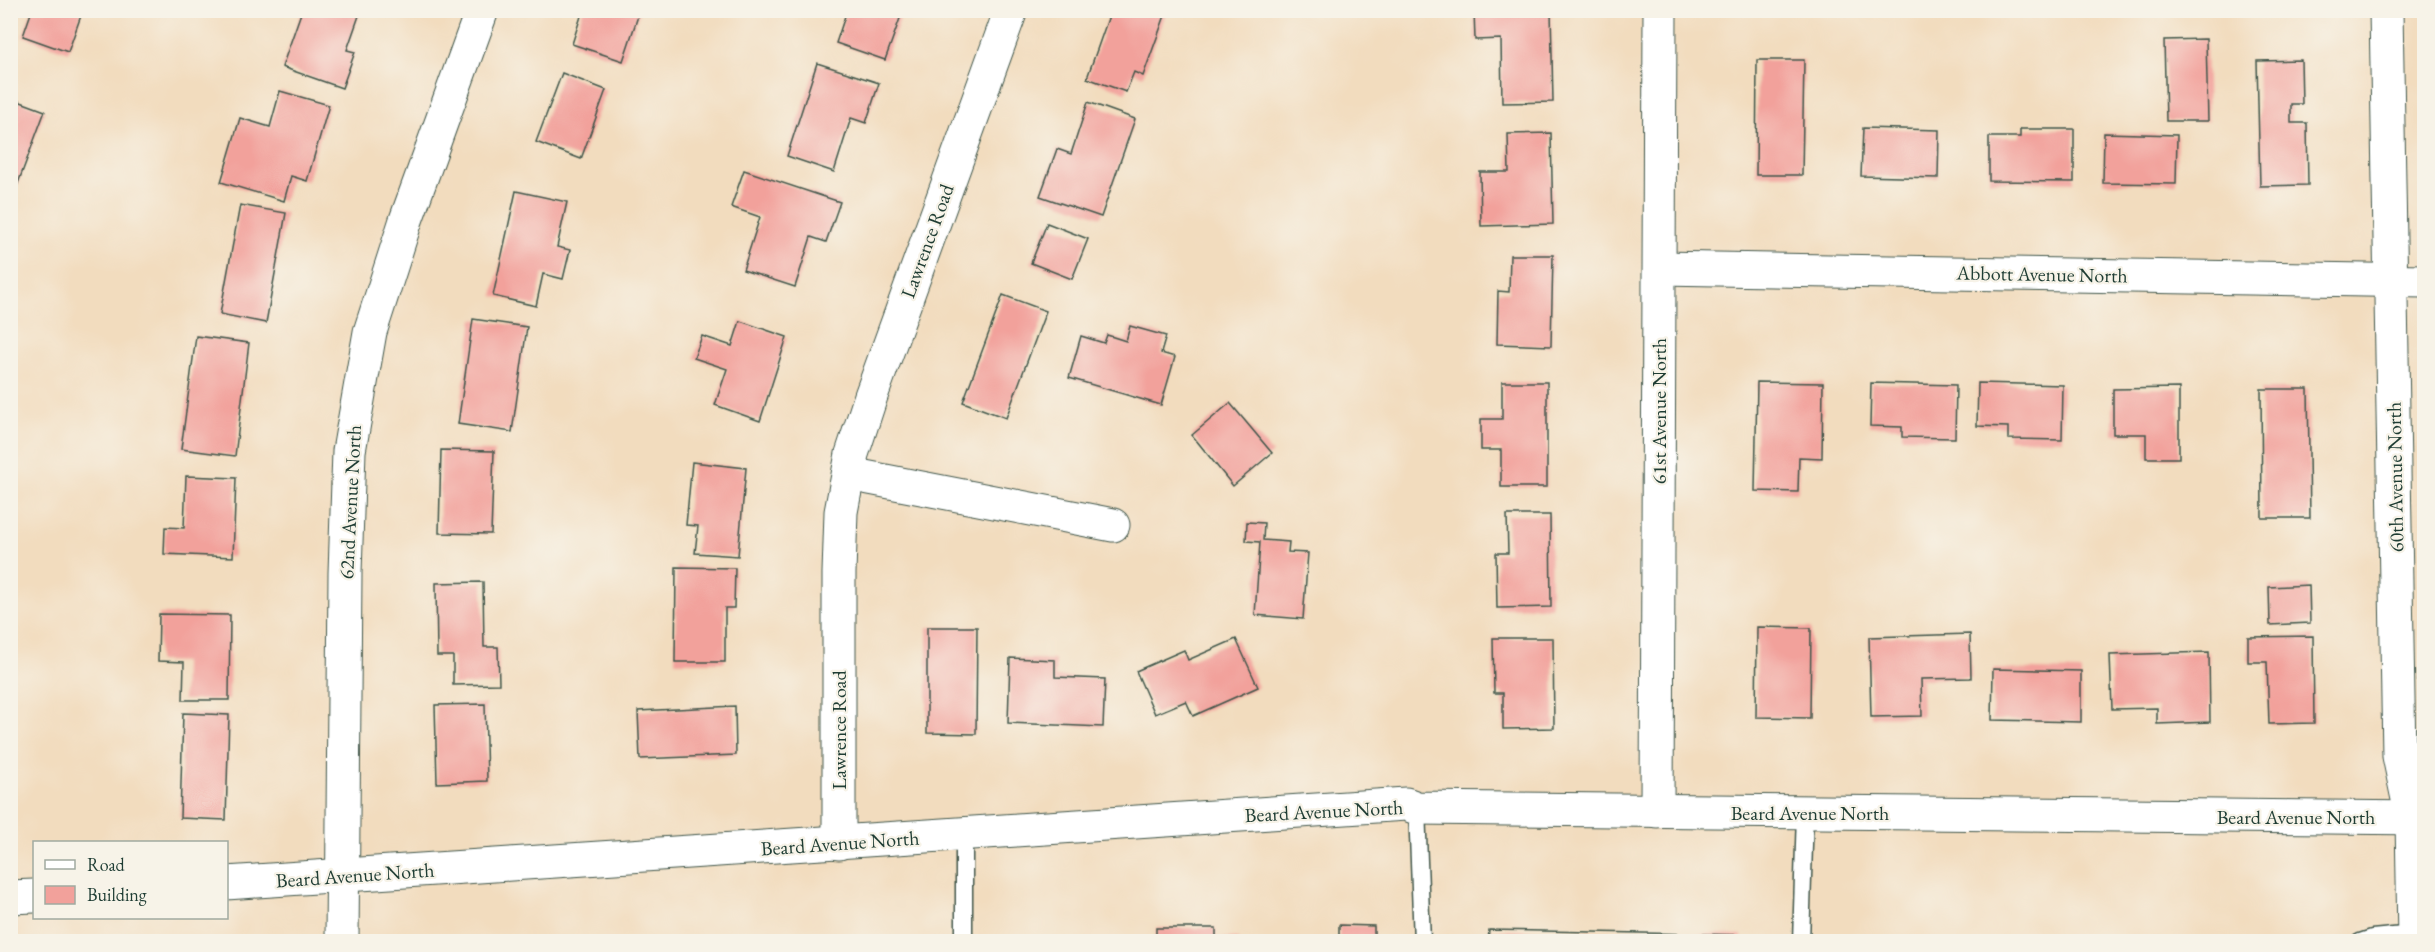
<svg xmlns="http://www.w3.org/2000/svg" width="2435" height="952" viewBox="0 0 2435 952" font-family="'EB Garamond',serif">
	<rect width="100%" height="100%" fill="#f7f3e8"/>
	<filter id="ink" filterUnits="userSpaceOnUse"><feTurbulence type="fractalNoise" baseFrequency=".0167" numOctaves="2"/><feDisplacementMap in="SourceGraphic" scale="12" xChannelSelector="R" yChannelSelector="G"/><feConvolveMatrix kernelMatrix="1 2 1 2 8 2 1 2 1" color-interpolation-filters="sRGB"/></filter>
	<filter id="wash" filterUnits="userSpaceOnUse"><feTurbulence type="fractalNoise" baseFrequency=".008" numOctaves="4" result="noise"/><feDisplacementMap in="SourceGraphic" scale="24" xChannelSelector="R" yChannelSelector="G"/><feGaussianBlur stdDeviation="1.35" result="paint"/><feColorMatrix in="noise" values="0 0 0 0 0 0 0 0 0 0 0 0 0 0 0 0 0 1.4 0 .05"/><feComposite in="paint" operator="in"/></filter>
	<g filter="url(#wash)">
		<rect width="100%" height="100%" fill="#f2dcbe"/>
		<g id="blocks">
			<g fill="#f2a19b">
				<polygon points="32,10 83,10 68,52 23,36"/>
				<polygon points="302,10 361,10 347,50 355,52 342,88 282,67"/>
				<polygon points="583,10 640,10 623,61 572,44"/>
				<polygon points="847,10 903,10 885,60 836,43"/>
				<polygon points="1111,10 1167,10 1143,76 1134,72 1126,92 1087,78"/>
				<polygon points="1474,10 1551,10 1553,102 1502,103 1501,39 1475,40"/>
				<polygon points="2206,39 2208,121 2166,121 2164,40"/>
				<polygon points="1757,60 1804,60 1802,175 1756,175"/>
				<polygon points="2301,60 2302,104 2291,104 2291,123 2307,123 2308,185 2260,186 2257,61"/>
				<polygon points="817,63 879,83 866,123 851,118 834,172 787,156"/>
				<polygon points="562,73 606,90 581,159 536,142"/>
				<polygon points="280,91 329,105 307,181 291,176 284,201 221,182 240,118 270,127"/>
				<polygon points="10,98 45,111 17,186 10,183"/>
				<polygon points="1088,102 1135,119 1101,217 1040,196 1057,149 1071,154"/>
				<polygon points="1863,128 1939,130 1938,178 1861,176"/>
				<polygon points="2020,129 2074,129 2074,182 1989,181 1989,137 2020,137"/>
				<polygon points="1551,133 1553,224 1481,226 1480,172 1509,172 1508,134"/>
				<polygon points="2104,133 2177,135 2176,184 2103,183"/>
				<polygon points="744,170 840,202 826,242 811,237 795,287 743,270 760,217 731,207"/>
				<polygon points="516,191 567,202 557,247 570,250 563,279 543,274 536,306 493,296"/>
				<polygon points="240,205 286,213 266,323 220,314"/>
				<polygon points="1047,223 1088,239 1072,279 1031,263"/>
				<polygon points="1510,255 1553,255 1551,346 1497,344 1498,291 1509,292"/>
				<polygon points="1003,295 1046,311 1006,418 963,402"/>
				<polygon points="473,319 527,327 512,432 458,424"/>
				<polygon points="740,321 787,337 760,421 715,405 727,369 694,358 702,336 732,346"/>
				<polygon points="1130,326 1166,336 1161,353 1175,357 1161,405 1069,378 1081,336 1104,343 1107,335 1126,341"/>
				<polygon points="196,336 249,343 235,456 181,449"/>
				<polygon points="1502,382 1547,382 1547,487 1501,487 1501,450 1481,450 1481,419 1502,419"/>
				<polygon points="1757,382 1823,383 1822,458 1799,457 1798,492 1755,491"/>
				<polygon points="1871,383 1956,385 1955,438 1902,437 1902,427 1870,426"/>
				<polygon points="1978,383 2063,385 2062,440 2008,439 2008,427 1977,426"/>
				<polygon points="2179,388 2179,458 2146,458 2146,434 2113,434 2113,389"/>
				<polygon points="2261,389 2308,389 2310,518 2262,518"/>
				<polygon points="1230,403 1272,453 1233,486 1192,435"/>
				<polygon points="441,450 494,451 491,534 439,533"/>
				<polygon points="692,462 746,468 738,556 695,553 698,526 686,525"/>
				<polygon points="186,476 236,478 233,557 164,554 165,527 184,528"/>
				<polygon points="1507,515 1550,515 1551,607 1497,608 1496,553 1508,553"/>
				<polygon points="1247,522 1264,523 1263,540 1289,542 1288,552 1308,553 1303,619 1255,615 1260,542 1246,541"/>
				<polygon points="676,567 735,568 734,608 725,608 725,662 675,662"/>
				<polygon points="483,582 484,647 498,647 499,684 453,685 453,656 437,656 436,583"/>
				<polygon points="2309,585 2310,623 2270,625 2269,587"/>
				<polygon points="159,614 230,615 229,700 183,700 184,662 158,661"/>
				<polygon points="927,627 977,627 976,734 927,733"/>
				<polygon points="1757,627 1811,628 1810,718 1756,717"/>
				<polygon points="1970,634 1971,678 1921,679 1922,716 1871,717 1869,637"/>
				<polygon points="2313,636 2314,723 2269,724 2267,662 2248,662 2248,637"/>
				<polygon points="1493,638 1553,638 1554,728 1503,729 1503,693 1494,693"/>
				<polygon points="1236,639 1258,687 1193,716 1186,701 1155,714 1136,671 1184,650 1188,660"/>
				<polygon points="2209,652 2210,722 2157,724 2157,708 2112,709 2110,655"/>
				<polygon points="1010,658 1055,660 1055,677 1105,679 1103,727 1008,723"/>
				<polygon points="1993,669 2081,671 2081,722 1992,720"/>
				<polygon points="485,704 487,781 437,783 435,705"/>
				<polygon points="735,706 736,755 640,759 638,711"/>
				<polygon points="183,713 229,715 226,820 180,818"/>
				<polygon points="1339,925 1374,926 1374,942 1339,942"/>
				<polygon points="1156,928 1216,928 1216,938 1238,938 1238,942 1156,942"/>
				<polygon points="1489,930 1742,935 1742,942 1488,942"/>
			</g>
		</g>
	</g>
	<g filter="url(#ink)">
		<use href="#blocks" fill-opacity="0" stroke="#3f5549" stroke-width="1.5"/>
		<g fill="none" stroke-linecap="round" stroke-linejoin="round">
			<g stroke="#3f5549" stroke-width="19">
				<g id="lane">
					<polyline points="1417,808 1422,942"/>
					<polyline points="964,942 964,835"/>
					<polyline points="1801,942 1805,812"/>
					<polyline points="2360,942 2372,938 2414,934"/>
				</g>
			</g>
			<g stroke="#3f5549" stroke-width="35">
				<g id="street">
					<polyline points="2386,10 2399,756 2412,818 2414,942"/>
					<polyline points="1660,268 2424,281"/>
					<polyline points="849,474 1113,525"/>
					<polyline points="1657,811 1660,10"/>
					<polyline points="839,843 839,573 841,512 852,454 871,396 1011,10"/>
					<polyline points="226,883 1406,804 1417,808 2424,818"/>
					<polyline points="10,897 34,896"/>
					<polyline points="342,942 345,573 349,451 370,332 406,220 482,10"/>
				</g>
			</g>
			<use href="#lane" stroke="#fff" stroke-width="16"/>
			<use href="#street" stroke="#fff" stroke-width="33"/>
		</g>
	</g>
	<g text-anchor="middle" dominant-baseline="central" stroke-width="4.5" stroke-linejoin="round" paint-order="stroke">
		<g font-size="20" fill="#1f3d34" stroke="#f7f3e8">
			<text transform="translate(927 241) rotate(-70)">Lawrence Road</text>
			<text transform="translate(2042 274) rotate(1)">Abbott Avenue North</text>
			<text transform="translate(1659 411) rotate(-90)">61st Avenue North</text>
			<text transform="translate(2395 477) rotate(-91)">60th Avenue North</text>
			<text transform="translate(350 502) rotate(-87)">62nd Avenue North</text>
			<text transform="translate(839 730) rotate(-90)">Lawrence Road</text>
			<text transform="translate(1324 811) rotate(-3)">Beard Avenue North</text>
			<text x="1810" y="813">Beard Avenue North</text>
			<text x="2296" y="817">Beard Avenue North</text>
			<text transform="translate(840 843) rotate(-4)">Beard Avenue North</text>
			<text transform="translate(355 875) rotate(-4)">Beard Avenue North</text>
		</g>
	</g>
	<rect width="2435" height="952" fill="none" stroke="#f7f3e8" stroke-width="36"/>
	<rect x="33" y="841" width="195" height="78" fill="#f7f3e8" stroke="#a1aaa0" stroke-width="1.5"/>
	<rect x="45" y="860" width="30" height="9" fill="#ffffff" stroke="#a1aaa0" stroke-width="1.5"/>
	<text x="87" y="871" font-size="18" fill="#1f3d34">Road</text>
	<rect x="45" y="886" width="30" height="18" fill="#f2a19b" stroke="#a1aaa0" stroke-width="1.5"/>
	<text x="87" y="901" font-size="18" fill="#1f3d34">Building</text>
</svg>
